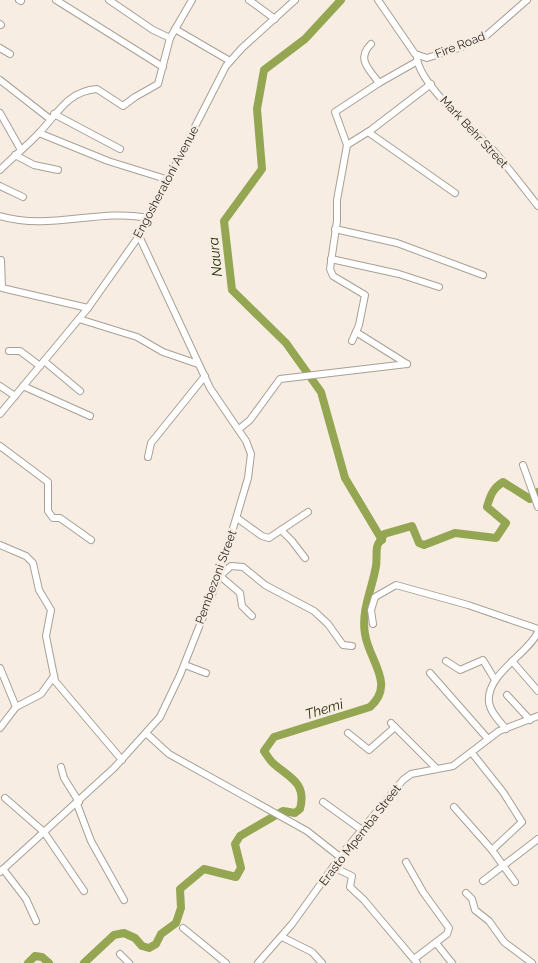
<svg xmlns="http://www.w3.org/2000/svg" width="538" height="963" viewBox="0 0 538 963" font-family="Raleway,sans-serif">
	<rect width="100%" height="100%" fill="#f7ede2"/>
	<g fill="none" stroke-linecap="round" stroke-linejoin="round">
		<g stroke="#94a651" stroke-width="8">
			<polyline points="341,0 305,39 264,70 257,109 262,169 224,221 232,290 286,343 321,392 345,478 382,540"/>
			<polyline points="28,963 35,956 42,957 49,963"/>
			<path d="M84,963L114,935L124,933L135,938L142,946L149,948L156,944L161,934L176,923L181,908L180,889L204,869L236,877L241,868L235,844L240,836L283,811L295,813L300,809C307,783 290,778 274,764C270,761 267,755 264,751L274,737L370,707C396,684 369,661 365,634C361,610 372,590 376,566C377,560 376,554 377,547C378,542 382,540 384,534L412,526L419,543L424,545L455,533L496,538L506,523L487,507C490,496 493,488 503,482L530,499L538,492"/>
		</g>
		<g stroke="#a8a096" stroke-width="8">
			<g id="minor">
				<polyline points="19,0 21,1"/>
				<polyline points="56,0 163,67"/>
				<polyline points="109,0 153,30 170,38"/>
				<polyline points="249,0 275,19"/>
				<polyline points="378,0 415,54 427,58 462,47 487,35 527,0"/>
				<polyline points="0,24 1,25"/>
				<polyline points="175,29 230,61"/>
				<path d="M371,44C356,59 369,69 379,83"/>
				<polyline points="0,48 10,54"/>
				<path d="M417,55C415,81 474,130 492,149C508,167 523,187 538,206"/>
				<polyline points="0,80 50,119"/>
				<polyline points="0,113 21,150"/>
				<polyline points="54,114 120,149"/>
				<polyline points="368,132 455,193"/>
				<polyline points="39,133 108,161 169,180"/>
				<polyline points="347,145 371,130 431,84"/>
				<polyline points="15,155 34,165 58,170"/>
				<path d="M0,170C13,157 27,146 40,132C57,114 68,91 97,89L123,106L135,97L158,84L170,38L192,0"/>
				<polyline points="0,186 23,197"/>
				<path d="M0,216C50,231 99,208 149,218"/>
				<polyline points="335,229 397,243 483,275"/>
				<polyline points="331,259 399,274 439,287"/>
				<polyline points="1,260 2,288 88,308"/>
				<polyline points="79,319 137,337 163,352 198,364"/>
				<polyline points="356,332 407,364"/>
				<polyline points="352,341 359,325 365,295 333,276 330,269 337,221 337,200 347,145 335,112 379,83 416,62"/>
				<polyline points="9,351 20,351 40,366"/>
				<polyline points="44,361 80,391"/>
				<polyline points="0,386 15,396"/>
				<polyline points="23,386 90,416"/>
				<polyline points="0,414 88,308 139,236 226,66 242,48 295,0"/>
				<polyline points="239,429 250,420 280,379 407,364"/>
				<polyline points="0,446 48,482 48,511 53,518 60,518 91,540"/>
				<polyline points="148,457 151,443 205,376"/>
				<polyline points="523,465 538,507"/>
				<polyline points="237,518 262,536 269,538 308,512"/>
				<polyline points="281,530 292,541 305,558"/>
				<polyline points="0,545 26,556 33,563 39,590 51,610 46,636 55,681 122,760"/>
				<polyline points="222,574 231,566 243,567 265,585 314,611 328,624 343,645 352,646"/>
				<polyline points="220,576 240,593 242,606 252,616"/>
				<polyline points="373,624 371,610 375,597 396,585 468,605 538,629"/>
				<polyline points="446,661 460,670 483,660 495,680"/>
				<polyline points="512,661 538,691"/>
				<polyline points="185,665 206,673"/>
				<polyline points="0,668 16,707"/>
				<polyline points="430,673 488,739"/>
				<polyline points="507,695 530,720"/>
				<polyline points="391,723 437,769"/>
				<polyline points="0,728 16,707 41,694 54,676"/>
				<path d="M506,729C500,722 490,712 489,702C486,674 528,654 538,632"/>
				<polyline points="146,733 169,754 307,831 340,857"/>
				<polyline points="348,733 369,750 395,727"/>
				<polyline points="472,753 503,792 522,822 492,850"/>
				<polyline points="61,767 64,778 79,802"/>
				<polyline points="5,798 44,832 84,891"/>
				<polyline points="323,802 362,830"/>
				<polyline points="77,804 91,841 124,900"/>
				<polyline points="454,807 492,850 515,882"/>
				<polyline points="406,862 423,892 449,928 447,934 414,959"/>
				<polyline points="333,867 352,876 350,887 364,900 417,963"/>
				<polyline points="3,869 26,899 36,921"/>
				<polyline points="0,872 114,768 160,717 180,675 218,579 248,478 251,454 246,441 210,388 139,236"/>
				<polyline points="483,881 538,839"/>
				<polyline points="466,893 472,899 475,910 489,921 504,942 532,963"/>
				<polyline points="183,928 226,963"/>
				<polyline points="282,937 312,952 322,963"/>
				<polyline points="436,943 452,963"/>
				<polyline points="120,954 129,963"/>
				<polyline points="258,963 292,924 346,849 403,780 411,774 453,766 499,731 538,716"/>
			</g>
		</g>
		<use href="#minor" stroke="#fff" stroke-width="6"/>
	</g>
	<g text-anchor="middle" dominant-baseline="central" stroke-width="5" stroke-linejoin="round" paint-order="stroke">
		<g font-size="12" fill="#2e2b27" stroke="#f7ede2">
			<text transform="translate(460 45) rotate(-21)">Fire Road</text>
			<text transform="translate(474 132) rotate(47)">Mark Behr Street</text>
			<text transform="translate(166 182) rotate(-62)">Engosheratoni Avenue</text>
			<text transform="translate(216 577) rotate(-70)">Pembezoni Street</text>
			<text transform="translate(360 835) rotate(-52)">Erasto Mpemba Street</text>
		</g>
		<g font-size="14" font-style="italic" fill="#2a310c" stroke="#f7ede2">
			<text transform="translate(215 257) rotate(-96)">Naura</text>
			<text transform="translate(324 709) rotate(-17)">Themi</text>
		</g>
	</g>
</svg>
